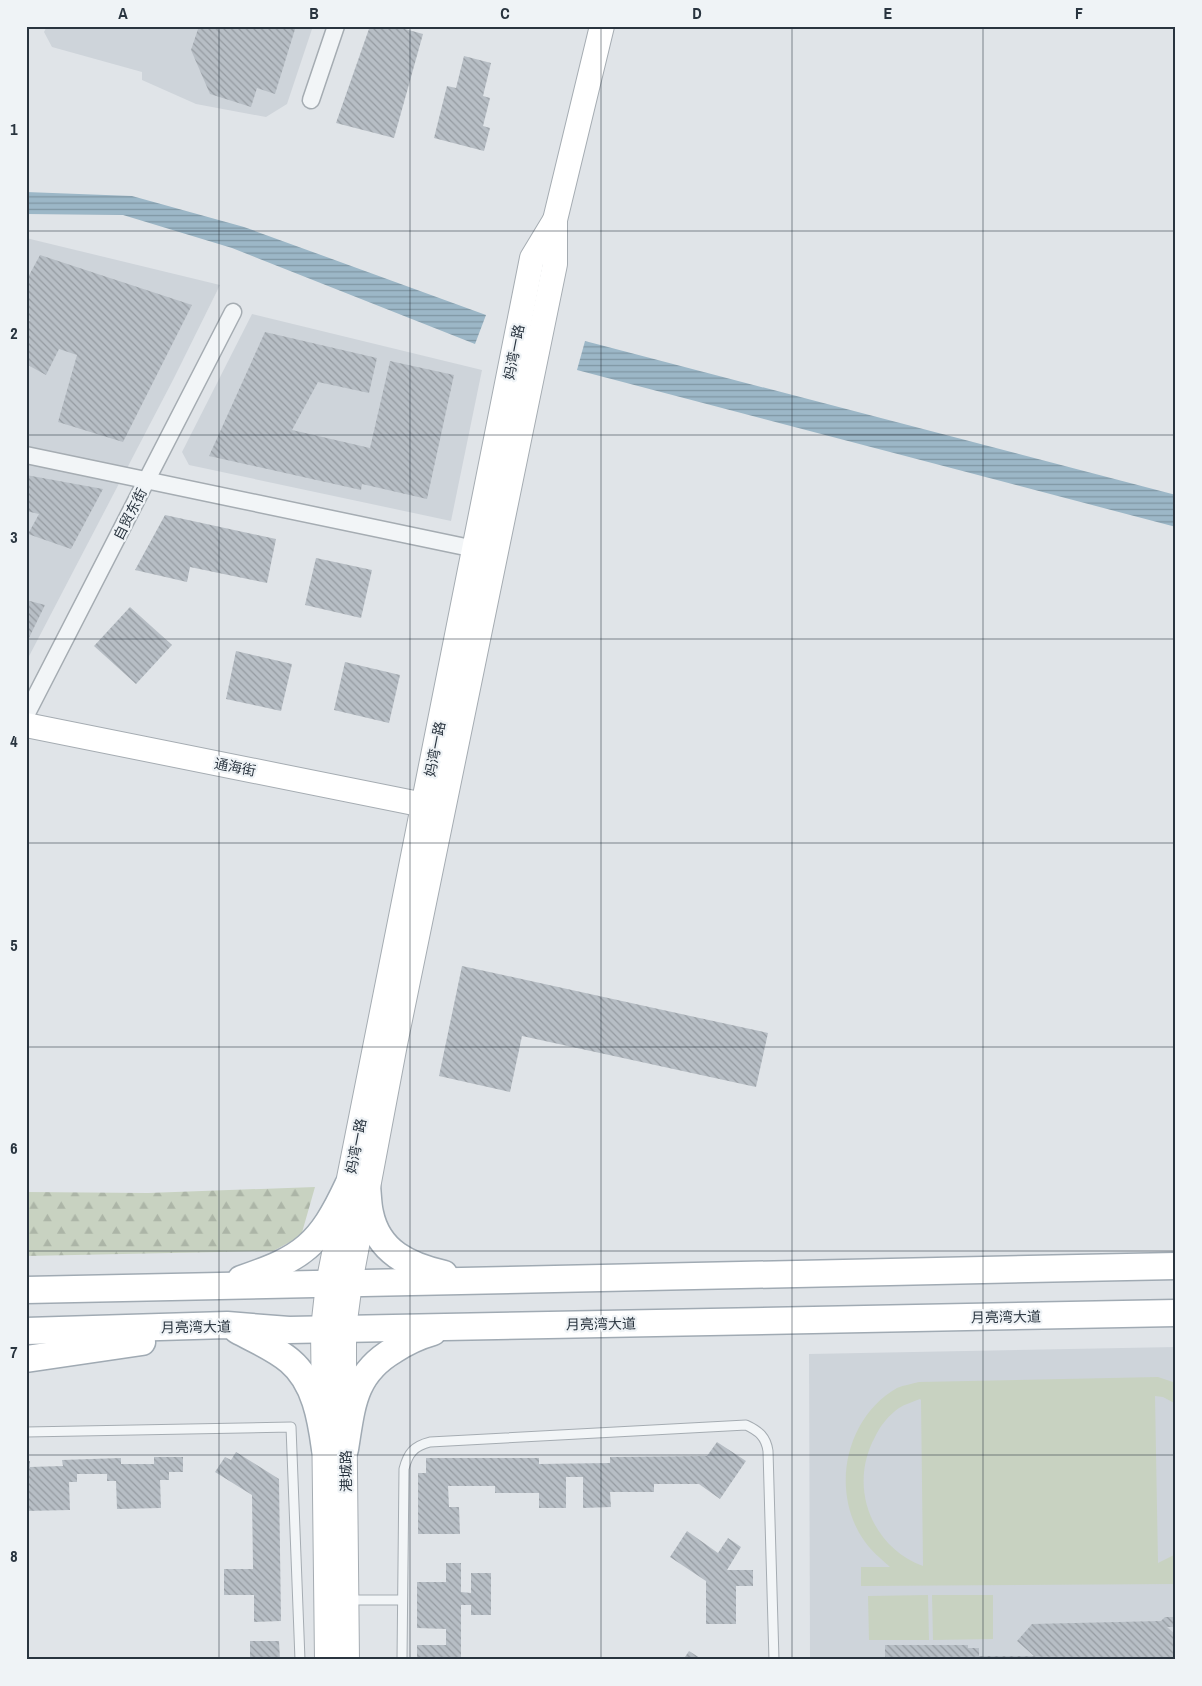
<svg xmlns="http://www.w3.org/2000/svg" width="1202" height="1686" viewBox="0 0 1202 1686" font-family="'Archivo Narrow','Noto Sans SC',sans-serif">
	<defs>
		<pattern id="forest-firs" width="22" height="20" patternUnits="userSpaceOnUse" patternTransform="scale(1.25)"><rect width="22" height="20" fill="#c8d2c1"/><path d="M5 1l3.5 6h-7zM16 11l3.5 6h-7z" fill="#acb5a7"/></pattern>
		<pattern id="water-rules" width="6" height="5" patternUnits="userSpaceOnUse" patternTransform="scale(1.25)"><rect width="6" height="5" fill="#9cb7c7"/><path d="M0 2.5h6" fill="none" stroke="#7f96a3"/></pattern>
		<pattern id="building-back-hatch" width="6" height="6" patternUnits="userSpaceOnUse" patternTransform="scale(1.25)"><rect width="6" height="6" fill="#b7bec5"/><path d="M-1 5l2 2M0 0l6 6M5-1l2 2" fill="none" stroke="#959ba1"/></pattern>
	</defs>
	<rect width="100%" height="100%" fill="#e0e4e8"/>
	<g fill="#ced4da">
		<polygon points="47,26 313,26 287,104 266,117 196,104 142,80 142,72 52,47 44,32"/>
		<polygon points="26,238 220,285 174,378 26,662"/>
		<polygon points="252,314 482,370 451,521 189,465 182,452"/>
		<polygon points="1176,1347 1176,1660 810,1660 809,1354"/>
	</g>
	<g fill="#c8d2c1" fill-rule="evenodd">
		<path d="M1158,1377L1176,1383V1404L1163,1397L1155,1396L1158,1563L1176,1554V1584L861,1586V1567H890C880,1558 871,1551 863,1539C830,1490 846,1417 897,1388C904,1385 912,1384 919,1382ZM920,1399L921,1400L923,1566C871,1547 848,1486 875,1437C880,1426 889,1415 899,1408C905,1404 913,1402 920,1399Z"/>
		<polygon points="928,1595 929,1640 869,1640 868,1596"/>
		<polygon points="932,1595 993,1595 993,1639 933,1640"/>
	</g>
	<polygon fill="url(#forest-firs)" points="315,1187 301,1236 273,1251 26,1256 26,1192 148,1193"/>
	<g fill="url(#water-rules)">
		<polygon points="26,192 132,196 244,227 486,315 475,344 232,248 123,215 26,214"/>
		<polygon points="585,341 1176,495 1176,527 577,370"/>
	</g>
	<g fill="url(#building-back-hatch)">
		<polygon points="199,26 296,26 275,94 257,88 251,107 210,94 191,50"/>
		<polygon points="370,26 394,26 423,34 394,138 336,123"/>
		<polygon points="464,56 491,63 483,96 490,98 483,126 490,128 484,151 434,138 447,86 456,88"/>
		<polygon points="40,255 192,305 123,442 58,422 77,355 59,349 46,375 26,364 26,326 30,320 26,317 26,281"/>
		<polygon points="265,332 377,358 369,393 318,382 292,430 370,448 390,361 454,375 427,499 362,484 361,490 209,456"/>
		<polygon points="26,475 103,489 71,549 28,534 39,514 26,511"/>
		<polygon points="165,515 276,539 267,583 190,567 187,582 135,570"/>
		<polygon points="316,558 372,570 361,618 305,605"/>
		<polygon points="26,600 45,605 26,644"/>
		<polygon points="130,607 172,645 136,684 94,646"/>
		<polygon points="236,651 292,664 281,711 226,699"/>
		<polygon points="345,662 400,675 389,723 334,710"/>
		<polygon points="462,966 768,1033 756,1087 522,1036 510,1092 439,1076"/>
		<polygon points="717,1442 746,1461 720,1499 699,1484 654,1484 654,1492 610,1492 611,1507 583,1508 583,1477 566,1477 566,1508 539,1508 539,1493 495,1493 495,1486 448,1486 449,1507 459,1507 460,1534 418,1534 418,1473 426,1473 426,1458 539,1458 539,1464 610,1463 610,1457 707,1456"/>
		<polygon points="236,1452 279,1479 281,1621 254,1622 254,1595 224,1595 224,1569 253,1569 252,1495 215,1472 225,1457 231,1460"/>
		<polygon points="154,1457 183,1457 183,1472 169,1472 169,1480 160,1480 161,1508 117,1509 116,1481 107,1481 107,1474 77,1474 77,1482 69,1482 70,1510 26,1511 26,1461 30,1461 30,1467 63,1466 62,1460 121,1458 121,1464 154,1464"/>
		<polygon points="687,1531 718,1553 728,1538 741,1547 727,1570 753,1570 753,1586 736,1586 736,1624 706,1624 706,1581 670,1557"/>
		<polygon points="446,1563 461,1563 461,1592 471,1593 471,1573 491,1573 491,1615 471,1615 471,1605 461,1605 461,1660 417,1660 417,1645 446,1645 446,1629 417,1628 417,1582 446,1582"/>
		<polygon points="1165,1617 1176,1617 1176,1627 1167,1627 1176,1635 1175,1660 1108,1660 1107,1658 1069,1660 885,1660 885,1645 968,1645 968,1648 979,1648 979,1656 1034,1656 1017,1641 1032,1624 1161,1621"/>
		<polygon points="250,1641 279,1641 280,1660 250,1660"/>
		<polygon points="689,1651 703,1660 683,1660"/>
	</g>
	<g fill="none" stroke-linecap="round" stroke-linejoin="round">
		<g stroke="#a5acb2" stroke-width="11">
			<g id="lane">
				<polyline points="26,1432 291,1427 300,1660"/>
				<polyline points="347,1600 402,1600"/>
				<path d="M402,1660L404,1469C408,1453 414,1446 430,1442L746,1425C759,1431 766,1437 768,1451L774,1660"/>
			</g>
		</g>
		<g stroke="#a5acb2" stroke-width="19">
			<g id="street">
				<polyline points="311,100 336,26"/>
				<polyline points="26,455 475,549"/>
				<polyline points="26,715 233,312"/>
			</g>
		</g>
		<g stroke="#a5acb2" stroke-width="26">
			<g id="secondary">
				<polyline points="26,725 439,808"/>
				<polyline points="327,1660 323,1329 328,1284 532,258 555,220"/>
				<polyline points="347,1660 344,1376 344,1328 350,1283 395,1044 555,264 555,220 602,26"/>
			</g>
		</g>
		<g stroke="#a0aab3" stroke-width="29">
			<g id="primary">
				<path d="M367,1186C368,1195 368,1205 370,1213C378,1252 409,1266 444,1274"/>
				<path d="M241,1279C303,1258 320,1245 348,1185"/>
				<polyline points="26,1290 1176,1266"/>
				<path d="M237,1330C255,1340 275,1348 290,1361C315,1382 321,1419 325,1449"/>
				<polyline points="26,1331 227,1325 289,1330 1176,1313"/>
				<polyline points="26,1359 142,1342"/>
				<path d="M345,1449C352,1406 353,1374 394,1350C406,1342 419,1336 433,1332"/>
			</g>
		</g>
		<use href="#lane" stroke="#f2f5f7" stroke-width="9"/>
		<use href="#street" stroke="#f2f5f7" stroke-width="16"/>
		<use href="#secondary" stroke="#fff" stroke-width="24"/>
		<use href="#primary" stroke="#fff" stroke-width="26"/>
	</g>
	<path fill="none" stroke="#29343f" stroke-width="1" stroke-opacity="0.55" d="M219,26V1660M410,26V1660M601,26V1660M792,26V1660M983,26V1660M26,231H1176M26,435H1176M26,639H1176M26,843H1176M26,1047H1176M26,1251H1176M26,1455H1176"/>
	<g text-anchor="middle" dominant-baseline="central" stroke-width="4.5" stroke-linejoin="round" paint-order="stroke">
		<g font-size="14" fill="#29343f" stroke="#eff3f6">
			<text transform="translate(514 352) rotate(-79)">妈湾一路</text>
			<text transform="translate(130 514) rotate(-63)">自贸东街</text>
			<text transform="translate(435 749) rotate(-79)">妈湾一路</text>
			<text transform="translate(235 767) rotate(11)">通海街</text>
			<text transform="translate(356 1146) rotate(-79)">妈湾一路</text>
			<text transform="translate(1006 1317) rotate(-1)">月亮湾大道</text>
			<text transform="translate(601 1324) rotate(-1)">月亮湾大道</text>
			<text transform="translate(196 1327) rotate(-1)">月亮湾大道</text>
			<text transform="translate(346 1471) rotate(-91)">港城路</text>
		</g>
	</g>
	<rect width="1202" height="1686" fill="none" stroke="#eff3f6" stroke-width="55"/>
	<rect x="28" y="28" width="1146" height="1630" fill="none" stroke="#29343f" stroke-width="2"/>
	<g font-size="16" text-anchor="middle" font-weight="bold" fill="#29343f">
		<text x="123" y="19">A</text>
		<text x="314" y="19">B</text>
		<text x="505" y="19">C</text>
		<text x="697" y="19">D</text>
		<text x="888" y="19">E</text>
		<text x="1079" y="19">F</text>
		<text x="14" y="135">1</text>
		<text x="14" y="339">2</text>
		<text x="14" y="543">3</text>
		<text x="14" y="747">4</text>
		<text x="14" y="951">5</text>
		<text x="14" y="1154">6</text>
		<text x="14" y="1358">7</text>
		<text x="14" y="1562">8</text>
	</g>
</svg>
